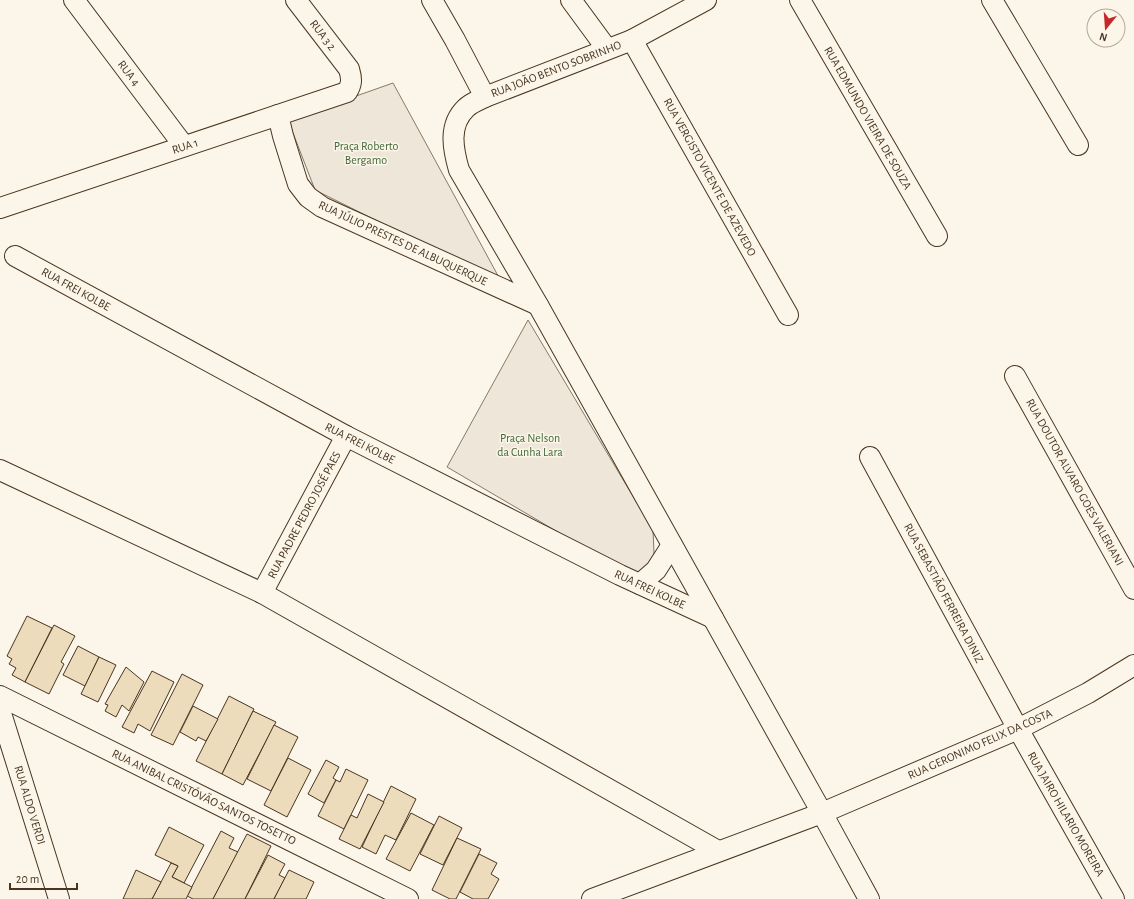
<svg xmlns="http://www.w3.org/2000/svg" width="1134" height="899" viewBox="0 0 1134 899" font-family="'Alegreya Sans',sans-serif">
	<rect width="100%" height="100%" fill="#fbf6e9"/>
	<g fill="#ede6d9" stroke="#887966">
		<polygon points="393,83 502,283 315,190 288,120"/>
		<polygon points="528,320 653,530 654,553 650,566 633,576 447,467"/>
	</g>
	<g fill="#ecdcbc" stroke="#4a3520">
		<polygon points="27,616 52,628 25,682 12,675 16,668 9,664 12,659 7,656"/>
		<polygon points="54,625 75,636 61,662 64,664 49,694 25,682"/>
		<polygon points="78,646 99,657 85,686 63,675"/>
		<polygon points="99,657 116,665 98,702 81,694"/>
		<polygon points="126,667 144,682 129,711 122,705 116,717 105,711 108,705 105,704"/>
		<polygon points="152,671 174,682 150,731 138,724 134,733 122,727"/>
		<polygon points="182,674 203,685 173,745 151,735"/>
		<polygon points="229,696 254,709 222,774 196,761"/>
		<polygon points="193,706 218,719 206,741 198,737 196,741 180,732"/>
		<polygon points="253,711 276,722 243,785 222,774"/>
		<polygon points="274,725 298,737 271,791 247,779"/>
		<polygon points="288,758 311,770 287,817 264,805"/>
		<polygon points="326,760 339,767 333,778 336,780 324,803 308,794"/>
		<polygon points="346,769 368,780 344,829 318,816 336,780 340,782"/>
		<polygon points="391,786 416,799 396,840 385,835 376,854 362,847"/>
		<polygon points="368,794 384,802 360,849 339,839 351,815 357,818"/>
		<polygon points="411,813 434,825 410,871 386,859"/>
		<polygon points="439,816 462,828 443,865 420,854"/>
		<polygon points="169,827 204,845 184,883 172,877 178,866 155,855"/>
		<polygon points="221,831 234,838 229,848 238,852 213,899 193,899 187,896"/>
		<polygon points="247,834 271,846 245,899 213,899"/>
		<polygon points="457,838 481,849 456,899 450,899 432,890"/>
		<polygon points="479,854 497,863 491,874 499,879 488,899 473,899 460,892"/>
		<polygon points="268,855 285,864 279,875 285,878 274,899 245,899"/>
		<polygon points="171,863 178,866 172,877 192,887 186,899 152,899"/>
		<polygon points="136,870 161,882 152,899 123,899"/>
		<polygon points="289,870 314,882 306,899 274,899"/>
	</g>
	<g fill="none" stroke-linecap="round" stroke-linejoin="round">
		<g stroke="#4a3520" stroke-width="22">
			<g id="minor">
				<polyline points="74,0 184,146"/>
				<polyline points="432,0 455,40 485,97"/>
				<polyline points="571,0 607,49"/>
				<path d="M706,0L632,40L485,97C479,100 471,103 466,108C448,125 453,149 459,170L538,305L822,813L869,899"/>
				<polyline points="800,0 937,236"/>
				<polyline points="992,0 1078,145"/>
				<polyline points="632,40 788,315"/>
				<polyline points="278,115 283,136 298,184 308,197 322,207 538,305"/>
				<path d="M0,208L347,92C352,84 352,79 349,69L296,0"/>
				<polyline points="15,256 346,436 620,575 713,618"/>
				<polyline points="1015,376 1134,589"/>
				<polyline points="870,457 1018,729 1114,899"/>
				<polyline points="0,470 262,593 718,851"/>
				<polyline points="640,584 656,570 672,545"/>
				<polyline points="262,593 346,436"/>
				<polyline points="0,696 408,899"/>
				<polyline points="0,710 59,899"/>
				<polyline points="592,899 822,813 1018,729 1088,693 1134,665"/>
			</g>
		</g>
		<use href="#minor" stroke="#fbf6e9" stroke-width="20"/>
	</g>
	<g text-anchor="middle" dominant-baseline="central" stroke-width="3" stroke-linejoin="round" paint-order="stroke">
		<g font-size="12" fill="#4a3520" stroke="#fbf6e9">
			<text transform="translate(323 35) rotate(53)">RUA 3 2</text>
			<text transform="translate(556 69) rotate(-21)">RUA JOÃO BENTO SOBRINHO</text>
			<text transform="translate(129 73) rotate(53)">RUA 4</text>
			<text transform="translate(868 118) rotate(60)">RUA EDMUNDO VIEIRA DE SOUZA</text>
			<text transform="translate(185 146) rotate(-18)">RUA 1</text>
			<text transform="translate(710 177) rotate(61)">RUA VERGISTO VICENTE DE AZEVEDO</text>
			<text transform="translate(403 243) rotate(25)">RUA JÚLIO PRESTES DE ALBUQUERQUE</text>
			<text transform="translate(76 289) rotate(29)">RUA FREI KOLBE</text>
			<text transform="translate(360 443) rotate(27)">RUA FREI KOLBE</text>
			<text transform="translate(1075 482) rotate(61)">RUA DOUTOR ALVARO GOES VALERIANI</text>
			<text transform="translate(304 515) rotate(-62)">RUA PADRE PEDRO JOSÉ PAES</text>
			<text transform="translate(650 589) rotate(25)">RUA FREI KOLBE</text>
			<text transform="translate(944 593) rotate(62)">RUA SEBASTIÃO FERREIRA DINIZ</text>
			<text transform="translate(980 744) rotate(-24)">RUA GERONIMO FELIX DA COSTA</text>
			<text transform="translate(204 797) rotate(26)">RUA ANIBAL CRISTÓVÃO SANTOS TOSETTO</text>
			<text transform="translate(30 805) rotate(73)">RUA ALDO VERDI</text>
			<text transform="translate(1066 814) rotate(60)">RUA JAIRO HILARIO MOREIRA</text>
		</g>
		<g font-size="12" fill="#436837" stroke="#fbf6e9">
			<text x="366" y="146">Praça Roberto<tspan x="366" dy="14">Bergamo</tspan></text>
			<text x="530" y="438">Praça Nelson<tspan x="530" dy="14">da Cunha Lara</tspan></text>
		</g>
	</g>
	<g transform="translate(1106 28) rotate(197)"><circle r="19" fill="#fbf6e9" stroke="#b4a999"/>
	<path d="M0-3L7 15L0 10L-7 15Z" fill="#c62828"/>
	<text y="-6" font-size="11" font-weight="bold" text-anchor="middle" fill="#4a3520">N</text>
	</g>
	<path d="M10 883v6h67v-6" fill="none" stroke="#4a3520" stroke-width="2"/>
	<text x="16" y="883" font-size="12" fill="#4a3520" stroke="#fbf6e9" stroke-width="3" paint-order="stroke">20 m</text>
</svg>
